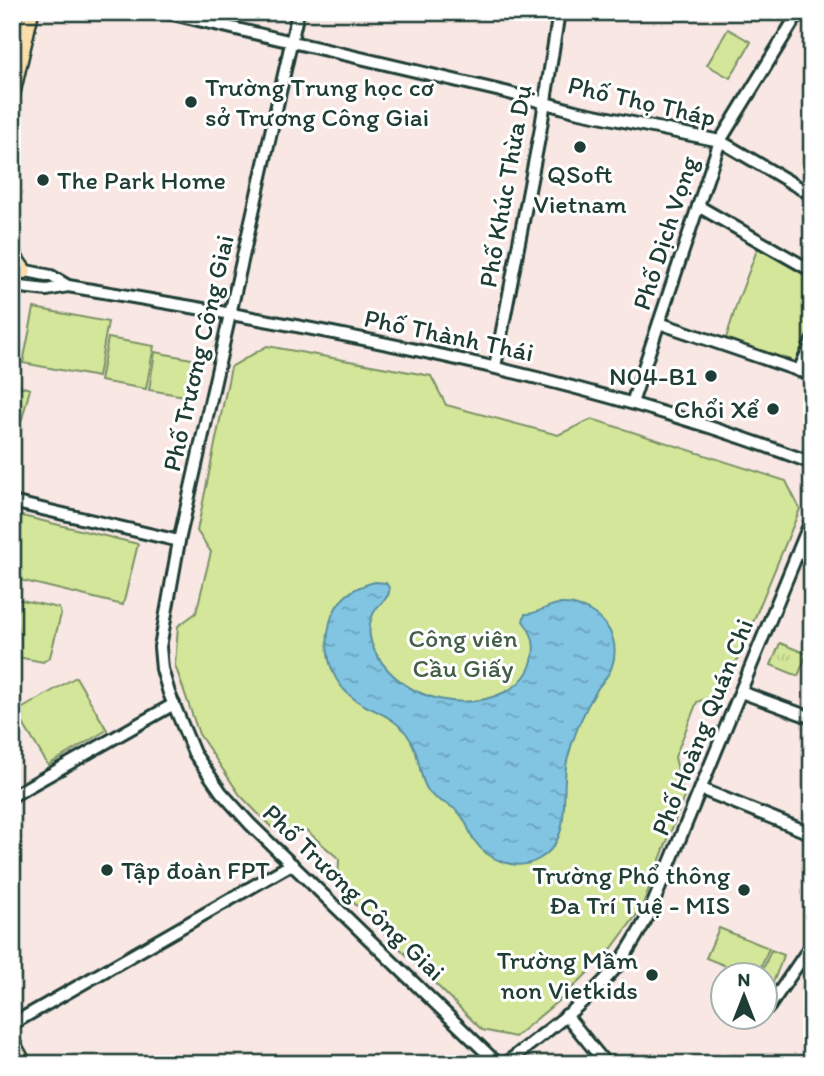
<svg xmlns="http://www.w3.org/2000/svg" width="824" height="1076" viewBox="0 0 824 1076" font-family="Itim,sans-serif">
	<defs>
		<pattern id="grass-tufts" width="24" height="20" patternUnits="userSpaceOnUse" patternTransform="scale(1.75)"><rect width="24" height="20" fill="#d4e699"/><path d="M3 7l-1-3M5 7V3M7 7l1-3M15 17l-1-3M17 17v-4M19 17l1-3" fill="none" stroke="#b6c684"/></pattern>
		<pattern id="water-ripples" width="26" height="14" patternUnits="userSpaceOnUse" patternTransform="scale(1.75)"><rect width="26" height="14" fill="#82c5e3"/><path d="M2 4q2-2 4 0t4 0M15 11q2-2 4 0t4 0" fill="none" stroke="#6aa1b9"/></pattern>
	</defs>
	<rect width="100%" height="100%" fill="#f8e7e3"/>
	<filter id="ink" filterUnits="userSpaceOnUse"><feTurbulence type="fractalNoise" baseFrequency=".0143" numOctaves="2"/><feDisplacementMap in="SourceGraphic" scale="14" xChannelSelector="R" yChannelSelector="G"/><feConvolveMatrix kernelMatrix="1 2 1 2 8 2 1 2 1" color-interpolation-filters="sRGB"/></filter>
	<g filter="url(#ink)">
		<polygon fill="url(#grass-tufts)" stroke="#7a9266" stroke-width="2" points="780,643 807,654 798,676 771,665"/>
		<g fill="#d4e699" stroke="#7a9266" stroke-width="2">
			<polygon points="728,29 751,42 730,78 707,65"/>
			<polygon points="760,242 812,271 812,341 799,371 724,345 737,303"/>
			<polygon points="34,308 108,322 98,377 23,363"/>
			<polygon points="108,338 154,346 146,389 100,381"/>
			<polygon points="267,346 431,376 446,405 558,435 592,419 786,481 800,509 724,692 697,702 675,757 684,797 641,909 609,952 564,996 515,1037 482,1030 338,887 339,859 307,831 274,830 240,795 199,734 175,665 178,626 196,613 211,552 197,531 231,367"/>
			<polygon points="155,352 197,360 191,397 149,390"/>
			<polygon points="12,384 30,389 22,419 12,417"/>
			<polygon points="18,515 138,544 123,605 12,578 12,537"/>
			<polygon points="12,598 59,608 61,614 50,657 43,662 12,656"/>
			<polygon points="76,677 107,730 48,765 16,712"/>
			<polygon points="719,928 769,948 758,974 746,974 706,958"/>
			<polygon points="771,950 784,955 772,985 765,982 764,974 761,974"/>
		</g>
		<path fill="url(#water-ripples)" stroke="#5a8f9d" stroke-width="2" d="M375,582L386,583C388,586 390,587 389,592C388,599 380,603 376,609C364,627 370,648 383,664C411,700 464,712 505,692C520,685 531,672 533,655C536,642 531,631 523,621L525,614C537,615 548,604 560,604C593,602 624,632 612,666C610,674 603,681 598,688C584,710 573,736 567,761C560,794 574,839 539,859C517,872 488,861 474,840C468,831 467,821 459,813C451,803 436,802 429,792C417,776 422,754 406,733C394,718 379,713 362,704C332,687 322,655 330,622C336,600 353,587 375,582Z"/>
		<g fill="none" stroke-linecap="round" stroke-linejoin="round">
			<g stroke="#1f3d34" stroke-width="16">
				<g id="minor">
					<polyline points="164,12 505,92 575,111 720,141 812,195"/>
					<polyline points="298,12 179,541 160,647 162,669 169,693 194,753 221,792 250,824 498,1064"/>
					<polyline points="698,206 812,271"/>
					<path d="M12,268L51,276L68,286C319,328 573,372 812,463"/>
					<polyline points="12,286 47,290 68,286"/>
					<polyline points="659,323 812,375"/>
					<polyline points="495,367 540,133 559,12"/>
					<polyline points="799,371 812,341"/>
					<polyline points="632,403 720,141 799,12"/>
					<polyline points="12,502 179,541"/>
					<polyline points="741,692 812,718"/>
					<polyline points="701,789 812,834"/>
					<polyline points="12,796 174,704"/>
					<polyline points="769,1007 812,944"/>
					<polyline points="566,1015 606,1064"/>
					<polyline points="12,1024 292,864"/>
					<path d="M505,1064C541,1035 582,1007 613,971C627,955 637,935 648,916L812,518"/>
				</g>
			</g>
			<g stroke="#1f3d34" stroke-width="19">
				<g id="major">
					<polyline points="12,95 31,12"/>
					<polyline points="12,254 24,271"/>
					<polyline points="12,287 15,286"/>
					<polyline points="12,1042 24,1064"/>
				</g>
			</g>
			<use href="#minor" stroke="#fff" stroke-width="10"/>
			<use href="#major" stroke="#faddab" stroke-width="14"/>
		</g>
	</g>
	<g fill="#1f3d34" stroke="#fff" stroke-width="2.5">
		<circle cx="191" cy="102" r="7"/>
		<circle cx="580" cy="147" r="7"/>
		<circle cx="43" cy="180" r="7"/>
		<circle cx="711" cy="376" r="7"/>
		<circle cx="773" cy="409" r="7"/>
		<circle cx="107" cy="870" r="7"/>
		<circle cx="744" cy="890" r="7"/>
		<circle cx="652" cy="975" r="7"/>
	</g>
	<g text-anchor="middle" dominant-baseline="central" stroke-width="6" stroke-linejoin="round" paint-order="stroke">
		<g font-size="26" fill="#1f3d34" stroke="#fff" text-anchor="end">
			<text x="205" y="87" text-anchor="start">Trường Trung học cơ<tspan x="205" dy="30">sở Trương Công Giai</tspan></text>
			<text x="580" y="174" text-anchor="middle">QSoft<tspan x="580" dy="30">Vietnam</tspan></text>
			<text x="57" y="180" text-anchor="start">The Park Home</text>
			<text x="697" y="376">N04-B1</text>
			<text x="759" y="409">Chổi Xể</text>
			<text x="121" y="870" text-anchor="start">Tập đoàn FPT</text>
			<text x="730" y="875">Trường Phổ thông<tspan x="730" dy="30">Đa Trí Tuệ - MIS</tspan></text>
			<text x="638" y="960">Trường Mầm<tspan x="638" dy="30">non Vietkids</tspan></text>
		</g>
		<g font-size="26" fill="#1f3d34" stroke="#fff">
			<text transform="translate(642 101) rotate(13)">Phố Thọ Tháp</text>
			<text transform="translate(505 186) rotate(-80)">Phố Khúc Thừa Dụ</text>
			<text transform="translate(665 233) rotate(-72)">Phố Dịch Vọng</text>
			<text transform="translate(449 335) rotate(12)">Phố Thành Thái</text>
			<text transform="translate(198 353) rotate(-77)">Phố Trương Công Giai</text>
			<text transform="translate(702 727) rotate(-68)">Phố Hoàng Quán Chi</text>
			<text transform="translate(354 892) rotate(44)">Phố Trương Công Giai</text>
		</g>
		<g font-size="26" fill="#435f48" stroke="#fff">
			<text x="463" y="638">Công viên<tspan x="463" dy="30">Cầu Giấy</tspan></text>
		</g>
	</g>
	<rect width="824" height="1076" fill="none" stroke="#fff" stroke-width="42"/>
	<rect x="21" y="21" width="782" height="1034" fill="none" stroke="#1f3d34" stroke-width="2.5" filter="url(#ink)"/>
	<g transform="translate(744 996)"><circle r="33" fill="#ffffff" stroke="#a5b1ae" stroke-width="2"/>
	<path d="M0-5L12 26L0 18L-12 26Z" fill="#1f3d34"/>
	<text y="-10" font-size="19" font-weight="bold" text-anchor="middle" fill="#1f3d34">N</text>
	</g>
</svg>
